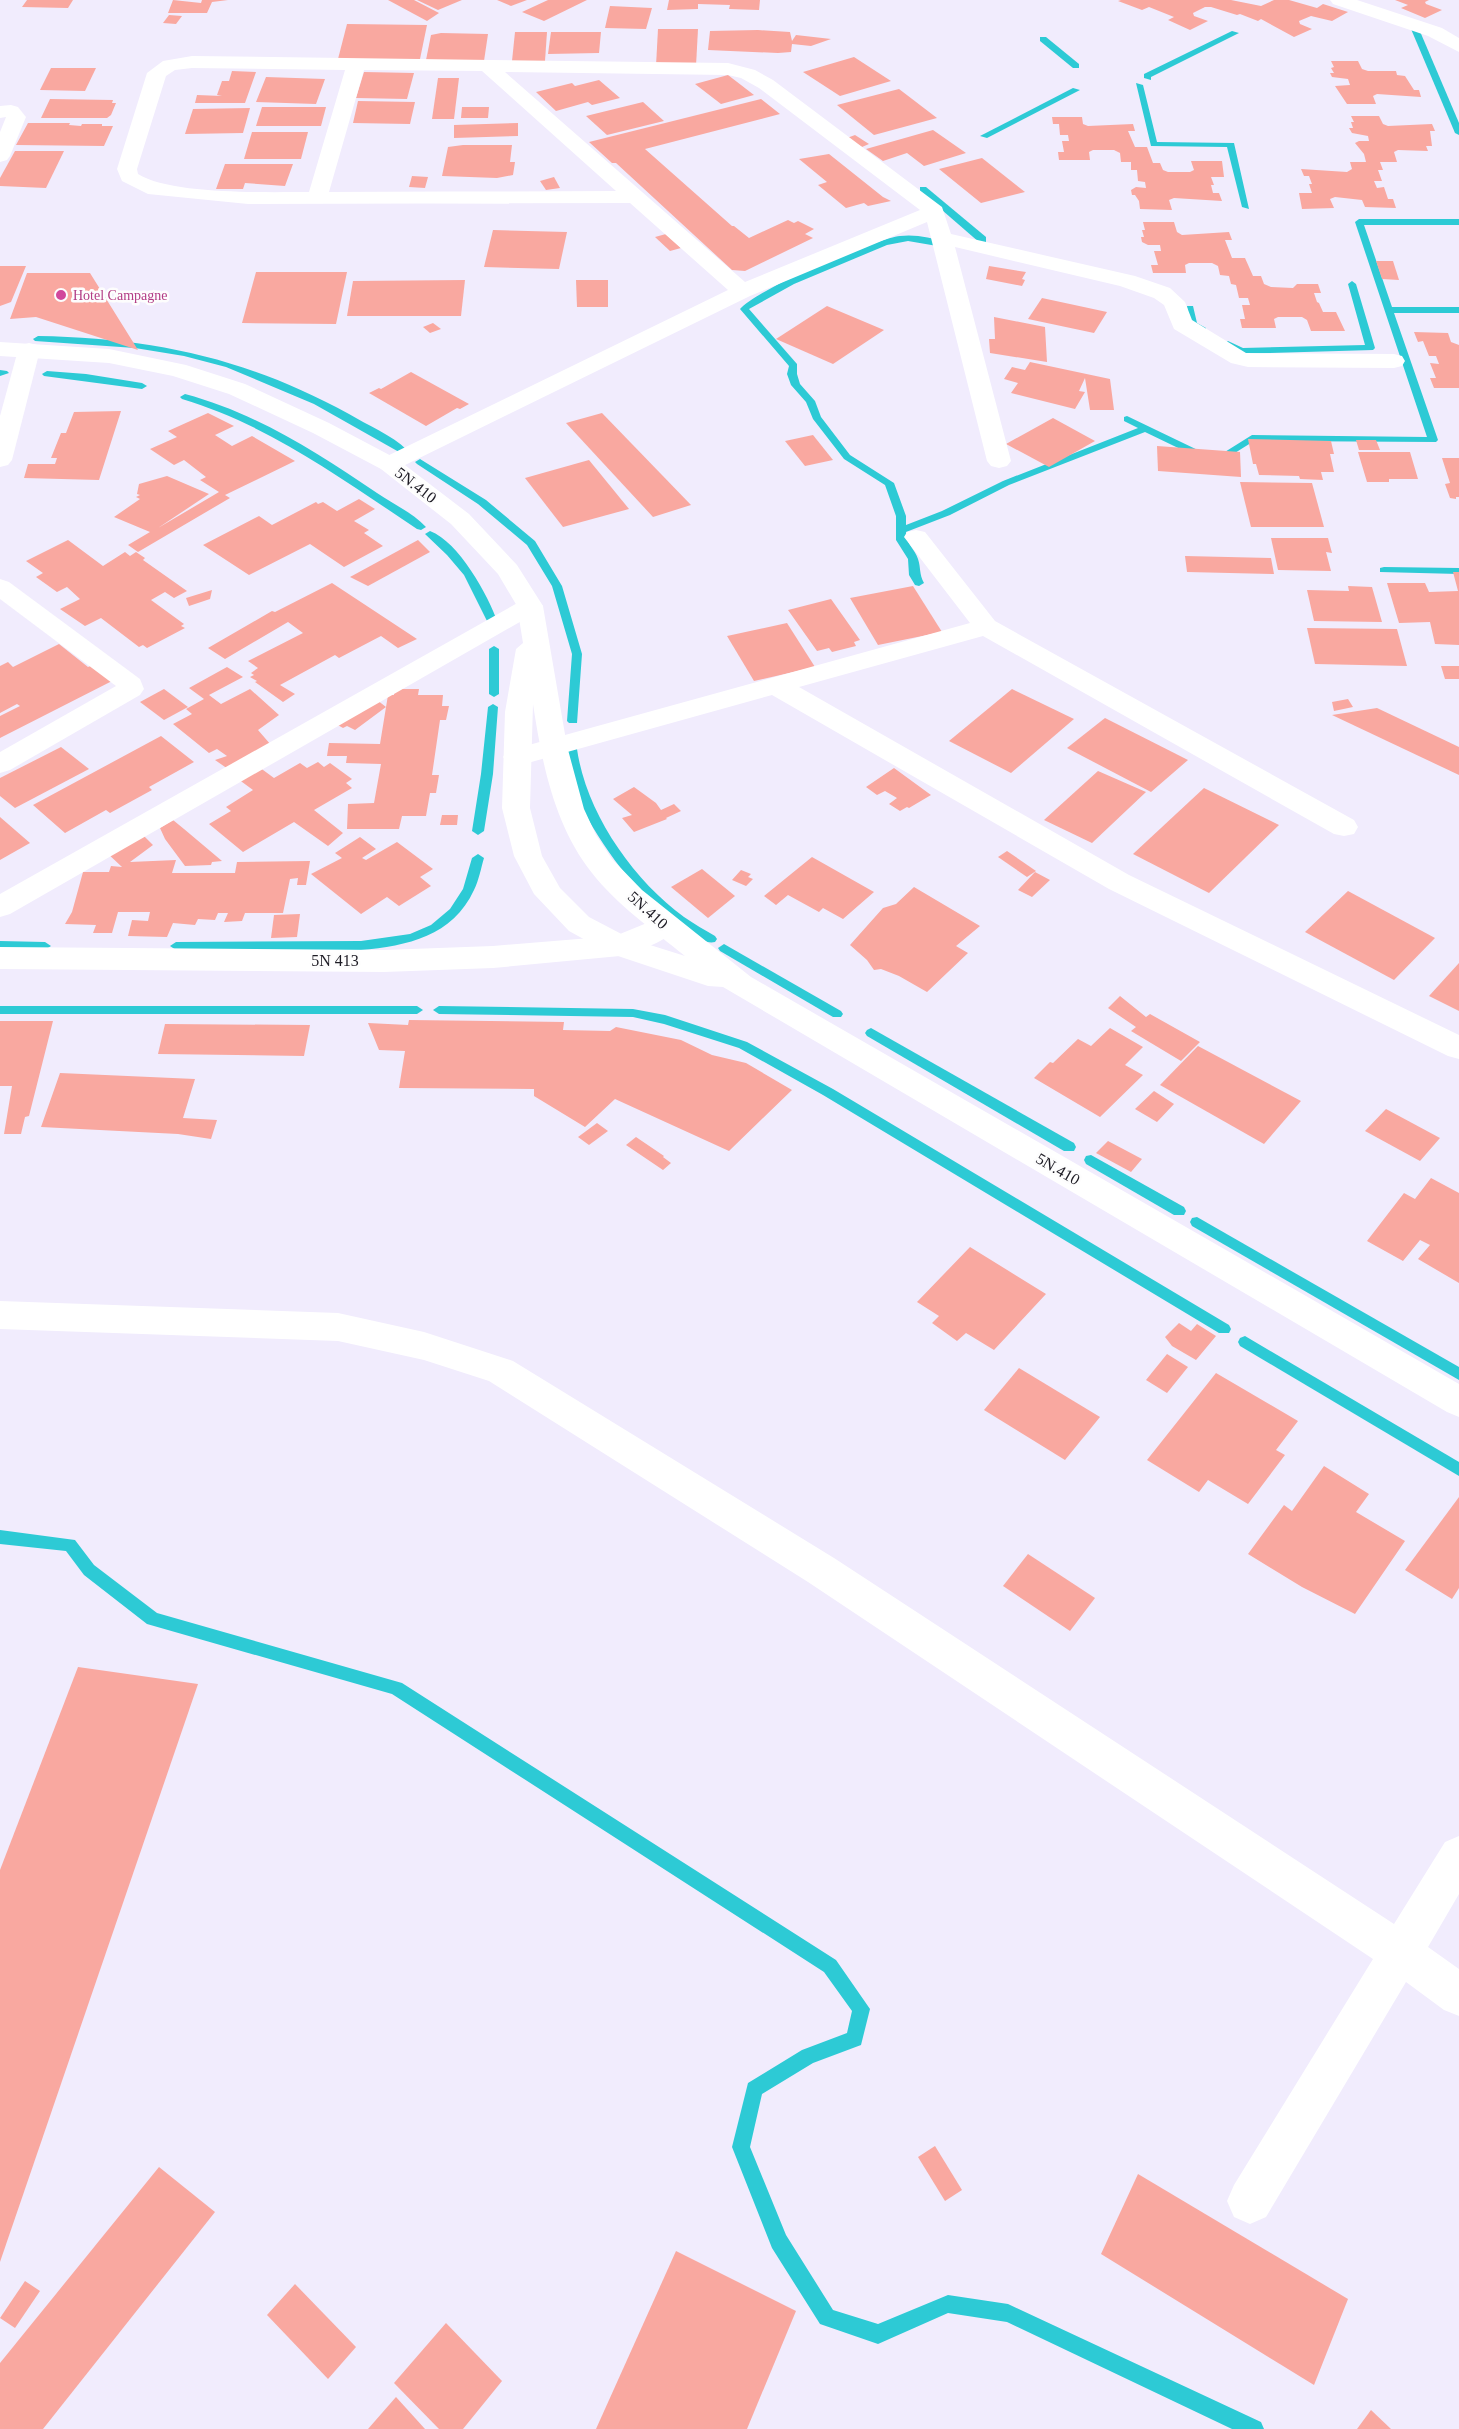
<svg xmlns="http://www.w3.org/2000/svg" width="1459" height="2429" viewBox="0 0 1459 2429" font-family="Georgia,serif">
	<rect width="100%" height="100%" fill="#f1ecfd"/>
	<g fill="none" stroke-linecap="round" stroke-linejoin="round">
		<g fill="#2dcad5" fill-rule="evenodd">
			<polygon points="1415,27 1419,29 1459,123 1459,135 1455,133 1411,29"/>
			<polygon points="1232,31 1239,33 1151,77 1151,80 1144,78 1144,74"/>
			<polygon points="1040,37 1046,37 1079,64 1079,68 1073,68 1040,41"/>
			<polygon points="1136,83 1143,85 1157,142 1234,143 1249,209 1242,207 1227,147 1151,146"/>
			<polygon points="1073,88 1080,90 987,138 980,136"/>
			<polygon points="920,187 926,187 986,237 986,243 980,243 920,191"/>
			<path d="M1359,219H1459V225H1364L1392,307H1459V313H1394L1438,440L1436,442L1254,441L1222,461L1201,459L1145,432L1009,485L950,515L906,532C906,544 915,549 918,559C921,568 919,574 924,583L919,586L915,585L909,575L908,559L896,540V516L885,485L844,459L813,419L806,402L791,385L787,374L789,366L740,309C759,288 871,240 900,236C916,234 931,238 946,242V246L943,247L908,241L887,245L794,284L749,309L797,364V374L800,384L815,401L821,417L850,455L894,483L906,516V525L942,511L1003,481L1138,428L1124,421V417L1127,416L1206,454L1220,455L1252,435L1427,437L1355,222Z"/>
			<polygon points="1352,281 1356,284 1375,348 1373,350 1241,354 1223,344 1228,341 1243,348 1365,345 1348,284"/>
			<polygon points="1187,306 1193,306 1197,323 1206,328 1206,332 1200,332 1190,326"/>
			<path d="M38,336C153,338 247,358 349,414C367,425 392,435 407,450L399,452L314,404L226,367L184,356L135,348L35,341L33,339Z"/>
			<polygon points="0,370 7,371 9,373 0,376"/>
			<polygon points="47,371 86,374 142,383 147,386 142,389 44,376 42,374"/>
			<path d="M185,394C256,413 317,452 377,493C393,504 413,513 426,527L421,530L417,529C342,479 269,425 182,399L180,397Z"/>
			<polygon points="420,459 486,500 535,541 562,586 582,654 577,723 569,723 567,721 572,654 552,586 527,545 478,504 417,464 415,462"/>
			<path d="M430,531C459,542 488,595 498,623L497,625H489L464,575L447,555L425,534Z"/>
			<polygon points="1384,567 1459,568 1459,574 1380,572 1380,568"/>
			<polygon points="494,646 499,649 499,694 494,697 489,694 489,649"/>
			<polygon points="493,704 498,707 493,774 484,831 478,835 472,831 481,774 488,707"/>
			<path d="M571,745L577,749C586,812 632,879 684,917C694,924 705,930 715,936L717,939L715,942C707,944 701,939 694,935C650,909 613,863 588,819C576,797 569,774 565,749Z"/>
			<path d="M478,854L484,858C481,868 479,880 474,890C453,936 407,946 361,950H176L170,946L176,942L361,941L410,934L431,925L450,909L463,889L472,858Z"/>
			<polygon points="0,941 45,942 51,946 45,950 0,949"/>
			<polygon points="724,944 841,1011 843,1014 841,1017 833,1017 720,951 718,948"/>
			<polygon points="0,1006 417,1006 423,1010 417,1014 0,1014"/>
			<polygon points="439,1006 633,1009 665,1015 747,1042 833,1089 1229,1325 1231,1329 1229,1333 1219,1333 823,1095 739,1048 664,1024 633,1017 439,1014 433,1010"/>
			<polygon points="871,1028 1074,1143 1076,1147 1074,1151 1064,1151 867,1036 865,1033 867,1030"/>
			<polygon points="1091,1155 1184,1207 1186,1211 1184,1215 1174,1215 1086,1164 1084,1160 1086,1156"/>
			<polygon points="1197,1217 1459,1367 1459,1380 1192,1226 1190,1222 1192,1218"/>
			<polygon points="1245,1336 1459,1462 1459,1476 1240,1346 1238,1342 1240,1338"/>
			<polygon points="0,1530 75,1540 94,1565 157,1613 402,1683 836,1960 870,2009 861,2045 813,2063 762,2094 750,2147 786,2235 833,2310 878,2324 948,2295 1008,2304 1261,2422 1264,2429 1232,2429 1007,2322 948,2313 878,2344 820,2324 772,2248 732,2147 748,2083 802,2050 847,2033 852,2011 824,1972 392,1694 147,1624 84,1575 66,1551 0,1544"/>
		</g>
	</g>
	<g fill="#f9a8a0">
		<polygon points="27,0 73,0 68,8 22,7"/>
		<polygon points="173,0 201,3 202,0 228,0 212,2 207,13 168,13"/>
		<polygon points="388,0 414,0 439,13 427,21"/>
		<polygon points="417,0 462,0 438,10"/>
		<polygon points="497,0 527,0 511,6"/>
		<polygon points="548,0 587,0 544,21 522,12"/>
		<polygon points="669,0 760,0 759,10 729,9 730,5 698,4 698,9 667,10"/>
		<polygon points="1121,0 1231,0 1261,6 1274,0 1289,0 1317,8 1323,4 1348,12 1332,21 1311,16 1299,21 1300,24 1312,29 1294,37 1261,19 1258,21 1240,14 1237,15 1211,7 1205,7 1193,13 1194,16 1208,21 1190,30 1168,20 1174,17 1149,7 1142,10 1118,1"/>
		<polygon points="1395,0 1429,0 1425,2 1426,4 1442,10 1425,18 1401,8 1408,5"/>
		<polygon points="610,6 652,8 646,29 605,28"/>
		<polygon points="169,15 182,16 176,24 163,23"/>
		<polygon points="347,24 427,25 420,59 338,59"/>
		<polygon points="658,29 698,29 696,66 656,66"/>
		<polygon points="758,30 790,32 792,41 796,35 831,39 811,46 792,44 791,52 778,53 708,50 710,31"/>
		<polygon points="515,32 547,32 545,61 512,61"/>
		<polygon points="551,32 601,32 599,53 548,54"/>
		<polygon points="441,33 488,34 484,61 426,60 431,35"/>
		<polygon points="854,57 891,81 840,96 803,72"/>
		<polygon points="1331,61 1358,61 1362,69 1368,71 1396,71 1397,75 1405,76 1414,90 1419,90 1421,97 1377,94 1373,96 1376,104 1347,104 1335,86 1350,85 1348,79 1332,77 1330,73 1334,73 1331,68 1334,67"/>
		<polygon points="51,68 96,68 85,91 40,90"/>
		<polygon points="232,71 256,72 245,103 195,103 197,95 222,96 217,95 222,81 229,81"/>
		<polygon points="364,72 414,73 407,99 356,98"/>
		<polygon points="728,75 754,95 721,104 695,84"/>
		<polygon points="266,77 325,79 316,104 256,102"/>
		<polygon points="438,78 459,78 454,119 432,119"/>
		<polygon points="599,80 620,98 592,105 588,102 556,111 536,92 572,83 575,86"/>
		<polygon points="899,89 937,118 874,135 837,105"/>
		<polygon points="50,99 113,100 112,103 116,103 111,115 107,118 41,118"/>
		<polygon points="761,99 780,114 645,149 732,226 734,226 749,238 788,220 794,223 798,221 814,229 805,234 813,238 745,271 732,270 616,163 612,163 589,142"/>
		<polygon points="358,101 415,102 410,124 353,123"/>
		<polygon points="643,102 664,121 607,135 586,116"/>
		<polygon points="262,107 326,107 321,126 256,126"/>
		<polygon points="462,107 489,107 488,118 461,118"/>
		<polygon points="250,108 243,133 185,134 193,109"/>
		<polygon points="1351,116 1379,116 1383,124 1388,126 1432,124 1435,131 1430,131 1432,146 1426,146 1428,151 1398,150 1394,152 1397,162 1380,162 1383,170 1378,170 1382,181 1374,181 1377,188 1384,187 1388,199 1393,199 1396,208 1365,207 1362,200 1335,197 1330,199 1334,208 1302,209 1299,193 1312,193 1309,184 1312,184 1309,176 1304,176 1301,169 1347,172 1352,169 1350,162 1366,162 1364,154 1355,143 1359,141 1369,141 1368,136 1352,133 1349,128 1353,128 1351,122 1354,122"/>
		<polygon points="1052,117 1082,117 1083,124 1088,126 1133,124 1135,131 1128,131 1135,147 1147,147 1153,163 1160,163 1163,170 1168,172 1190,172 1194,170 1191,161 1222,161 1224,177 1211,177 1214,185 1211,185 1213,193 1219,193 1222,201 1174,198 1169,200 1172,210 1140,209 1139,201 1135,195 1132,195 1131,190 1136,187 1146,188 1145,182 1138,181 1137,170 1131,170 1131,162 1121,162 1120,153 1114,150 1093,150 1089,152 1090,160 1059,160 1058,152 1064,152 1062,141 1069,141 1068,135 1060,135 1059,124 1053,124"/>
		<polygon points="28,123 70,123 69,125 81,126 82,124 102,124 102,126 113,126 104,146 16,145"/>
		<polygon points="518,123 518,136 454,138 454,125"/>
		<polygon points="933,130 966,153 924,166 907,153 883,161 866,149"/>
		<polygon points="252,132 308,132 301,159 244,159"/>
		<polygon points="855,135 869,144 862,147 847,138"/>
		<polygon points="463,145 512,145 510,162 515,162 513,175 497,178 442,176 448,147"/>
		<polygon points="15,151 64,151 46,188 0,186 0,178"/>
		<polygon points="829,154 883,197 891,201 868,206 864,203 846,208 818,185 827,182 799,159"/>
		<polygon points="982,158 1025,192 981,203 939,169"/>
		<polygon points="225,164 293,164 285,186 245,183 243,189 216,189"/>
		<polygon points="412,176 428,177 425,188 409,187"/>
		<polygon points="554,177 560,188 546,190 540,181"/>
		<polygon points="1143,222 1174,222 1177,232 1182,235 1229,232 1232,240 1225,240 1232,258 1245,258 1253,276 1261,276 1264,284 1271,287 1293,288 1297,284 1318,284 1321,293 1314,293 1317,302 1319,303 1323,312 1336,312 1345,331 1311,331 1307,320 1302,317 1278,317 1274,319 1276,328 1242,328 1240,319 1245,319 1242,305 1250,305 1248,298 1239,298 1236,285 1231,284 1229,276 1220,275 1218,266 1212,263 1189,263 1185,265 1186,273 1153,273 1151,265 1158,265 1154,251 1161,251 1160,245 1148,245 1142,242 1141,237 1144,237 1142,230 1145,230"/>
		<polygon points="493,230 567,232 559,269 484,267"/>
		<polygon points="666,234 681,248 670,251 655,237"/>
		<polygon points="1376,261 1393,261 1399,280 1382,279"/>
		<polygon points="0,266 26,266 11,302 0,306"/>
		<polygon points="989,266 1026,272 1022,279 1025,280 1022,286 986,279"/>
		<polygon points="256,272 347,272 336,324 242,323"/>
		<polygon points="27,273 90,273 138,350 36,317 10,319"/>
		<polygon points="465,280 461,316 347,316 353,281"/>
		<polygon points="576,280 608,280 608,307 577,307"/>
		<polygon points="1042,298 1107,312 1094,333 1028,319"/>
		<polygon points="827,306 884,330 833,364 776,339"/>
		<polygon points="994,317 1045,327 1047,362 990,353 989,339 995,339"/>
		<polygon points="433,323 441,329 430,333 423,327"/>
		<polygon points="1414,332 1448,333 1451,342 1459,345 1459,388 1434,388 1430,378 1436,378 1430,363 1439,364 1436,356 1429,356 1423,341 1418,342"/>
		<polygon points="1030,362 1110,379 1114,410 1090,410 1085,378 1079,391 1085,392 1075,409 1011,393 1018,383 1004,379 1012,367 1025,370"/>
		<polygon points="411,372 469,404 460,409 457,408 426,426 369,393 379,388 381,389"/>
		<polygon points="121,411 99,480 24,478 28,464 55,464 57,458 51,458 61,433 66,433 74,412"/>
		<polygon points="208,413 234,426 215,435 232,446 252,436 295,461 225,495 230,498 138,552 128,545 150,532 114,517 140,499 136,497 140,495 137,494 139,484 167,476 209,494 158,528 219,492 200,480 206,477 184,460 174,465 150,449 177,437 168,431"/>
		<polygon points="602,413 691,505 653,517 566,423"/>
		<polygon points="1053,418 1095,441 1049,467 1006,444"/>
		<polygon points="813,435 833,460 805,466 785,441"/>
		<polygon points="1248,439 1331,441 1334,454 1330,454 1334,472 1321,472 1323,480 1300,479 1299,476 1259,475 1256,464 1253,464"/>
		<polygon points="1356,440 1376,440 1380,450 1359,450"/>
		<polygon points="1157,446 1240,452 1241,477 1158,471"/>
		<polygon points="1358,452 1410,452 1418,479 1389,479 1389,482 1367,482"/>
		<polygon points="1442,458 1459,458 1459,497 1456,497 1456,499 1450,498 1445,484 1450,483"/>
		<polygon points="589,460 629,509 563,527 525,478"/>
		<polygon points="1240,482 1312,483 1324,527 1251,527"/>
		<polygon points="359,499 375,509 354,521 369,530 364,533 383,546 344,567 310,544 249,575 203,545 259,516 272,525 316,502 318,504 323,502 337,511"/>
		<polygon points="1271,538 1328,538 1332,553 1326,552 1331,571 1278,570"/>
		<polygon points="68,540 103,566 125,552 130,556 136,552 145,558 143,560 187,591 174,598 165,592 151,600 184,624 181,626 185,628 147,648 143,645 139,647 101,618 85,626 60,609 80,599 67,587 57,592 36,577 43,573 26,561"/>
		<polygon points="418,540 430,552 368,586 350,577"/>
		<polygon points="1185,556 1271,558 1274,574 1187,572"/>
		<polygon points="1453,572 1459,572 1459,645 1435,644 1430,622 1399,623 1387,583 1425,583 1429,592 1458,591"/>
		<polygon points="332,583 417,639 398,648 381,636 339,658 335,655 280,685 295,694 283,702 255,682 257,681 250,677 254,675 251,673 258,668 248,661 303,633 288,622 225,659 208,648 272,611 275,612"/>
		<polygon points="913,586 942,632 878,645 850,598"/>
		<polygon points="1348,586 1372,587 1382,622 1314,621 1307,590 1349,591"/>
		<polygon points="212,590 210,599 189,606 186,598"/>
		<polygon points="831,599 860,640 854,642 856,646 832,652 829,648 817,651 788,610"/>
		<polygon points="787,623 815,667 754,681 727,636"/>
		<polygon points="1307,628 1397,629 1407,666 1315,664"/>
		<polygon points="59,644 88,667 93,665 114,680 0,738 0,716 20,706 17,704 0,713 0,666 8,662 13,667"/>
		<polygon points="1441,666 1459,666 1459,679 1445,679"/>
		<polygon points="227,667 243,677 209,695 221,704 250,689 279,715 258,730 271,745 228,769 215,760 227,756 217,749 209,753 173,724 192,714 186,709 204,699 189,688"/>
		<polygon points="164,689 188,707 164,720 140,702"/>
		<polygon points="394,689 419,689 418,695 443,695 442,706 449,706 446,720 440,720 432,775 439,775 436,793 430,793 426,816 402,816 399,829 347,829 348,804 374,803 381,764 346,763 347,756 327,756 329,743 380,744 388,695 394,695"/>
		<polygon points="1012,689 1074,719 1011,773 949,741"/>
		<polygon points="1348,699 1353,707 1334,711 1332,702"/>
		<polygon points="377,700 386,707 355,730 347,726 343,728 336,724"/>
		<polygon points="1377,708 1459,747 1459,775 1332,715"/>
		<polygon points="1105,718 1188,760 1151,792 1067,748"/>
		<polygon points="161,736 194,762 149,787 152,790 110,813 106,810 65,833 33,805"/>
		<polygon points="61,747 89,769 15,808 0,796 0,778"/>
		<polygon points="318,762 324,767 330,763 352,779 346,783 352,788 314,810 343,833 328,846 294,822 243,852 209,824 231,811 226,807 253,790 238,779 259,767 274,778 300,763 307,768"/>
		<polygon points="894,768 931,795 909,808 907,807 900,811 889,804 897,798 885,791 877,795 866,787"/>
		<polygon points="1098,771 1146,792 1092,843 1044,820"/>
		<polygon points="634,787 656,803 661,810 674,804 681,811 666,818 667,819 634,832 622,818 632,815 613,799"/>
		<polygon points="1204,788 1279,825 1209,893 1133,854"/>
		<polygon points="442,815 458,815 457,825 440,825"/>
		<polygon points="0,817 30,843 0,860"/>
		<polygon points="173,820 184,829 222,861 212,862 211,865 185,866 165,839 160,828"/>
		<polygon points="142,834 153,845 130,862 176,860 172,873 235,873 237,862 310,861 306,885 297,885 298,878 290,879 283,913 245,913 242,921 224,922 228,913 218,913 215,920 198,919 195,925 173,923 167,937 128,936 132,920 148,921 150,912 118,912 112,933 93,933 96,925 65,924 72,912 83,872 109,872 111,866 122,867 106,852"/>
		<polygon points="360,837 376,849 362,858 366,860 397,842 433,869 420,877 431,886 399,906 387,897 361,914 311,874 342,858 335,853"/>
		<polygon points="1007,851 1036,871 1027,877 998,857"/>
		<polygon points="812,857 874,892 843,919 823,908 819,912 788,895 776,905 764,896"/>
		<polygon points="702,869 735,896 708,918 671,887"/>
		<polygon points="741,870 751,874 748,877 753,879 746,886 732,880"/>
		<polygon points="1035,872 1050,880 1032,897 1018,890"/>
		<polygon points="914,887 980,926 956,946 968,953 927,992 899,976 881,969 874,970 867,960 850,945 883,908 896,904"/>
		<polygon points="1348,891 1435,938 1394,980 1305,932"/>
		<polygon points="300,914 297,937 271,938 274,915"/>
		<polygon points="1459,963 1459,1011 1429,996"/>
		<polygon points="1120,996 1146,1017 1150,1014 1200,1042 1181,1061 1131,1031 1136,1027 1108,1008"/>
		<polygon points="409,1020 564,1022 563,1030 610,1031 616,1027 681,1040 712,1055 746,1063 792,1090 729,1151 615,1099 585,1127 534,1096 534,1089 399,1088 405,1051 379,1050 368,1023 408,1025"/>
		<polygon points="0,1021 53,1021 29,1116 25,1117 21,1134 4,1134 12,1086 0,1086"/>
		<polygon points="165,1024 310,1025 304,1056 158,1054"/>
		<polygon points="1110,1028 1143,1047 1125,1065 1143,1075 1100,1117 1034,1078 1050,1062 1053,1063 1078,1039 1091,1046"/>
		<polygon points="1198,1046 1301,1101 1264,1144 1160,1085"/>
		<polygon points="60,1073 195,1079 183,1118 217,1120 211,1139 178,1134 41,1127"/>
		<polygon points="1154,1091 1174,1104 1157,1122 1135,1109"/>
		<polygon points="1386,1109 1440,1138 1420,1161 1365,1131"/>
		<polygon points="597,1123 608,1131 589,1145 578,1137"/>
		<polygon points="636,1137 664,1156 663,1157 671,1163 663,1170 626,1145"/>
		<polygon points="1108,1141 1142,1159 1131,1172 1096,1153"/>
		<polygon points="1431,1178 1459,1193 1459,1283 1418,1259 1430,1245 1420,1240 1403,1261 1367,1241 1404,1193 1415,1199"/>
		<polygon points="970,1247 1046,1294 994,1350 966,1333 957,1341 932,1323 939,1316 917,1302"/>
		<polygon points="1179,1323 1191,1331 1197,1324 1216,1336 1196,1360 1172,1346 1165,1337"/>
		<polygon points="1167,1354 1188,1367 1167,1393 1146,1380"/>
		<polygon points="1019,1368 1100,1417 1065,1460 984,1410"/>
		<polygon points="1216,1373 1298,1421 1276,1450 1285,1455 1248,1504 1208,1480 1199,1492 1147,1460"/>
		<polygon points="1324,1466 1369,1494 1356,1512 1405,1541 1355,1614 1302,1587 1248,1554 1284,1505 1292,1511"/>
		<polygon points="1459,1497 1459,1588 1452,1599 1405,1570"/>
		<polygon points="1028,1554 1095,1598 1070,1631 1003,1586"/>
		<polygon points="78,1667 198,1684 0,2262 0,1870"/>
		<polygon points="935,2146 962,2190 945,2201 918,2157"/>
		<polygon points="159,2167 215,2212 43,2429 0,2429 0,2363"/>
		<polygon points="1138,2174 1348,2299 1314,2385 1101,2254"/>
		<polygon points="676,2251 796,2311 747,2429 596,2429"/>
		<polygon points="25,2281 40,2291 15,2328 0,2318"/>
		<polygon points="295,2284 356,2347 328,2379 267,2315"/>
		<polygon points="446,2323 502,2381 463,2429 439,2429 394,2383"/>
		<polygon points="396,2397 425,2429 368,2429"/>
		<polygon points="1371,2410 1391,2429 1357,2429"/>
	</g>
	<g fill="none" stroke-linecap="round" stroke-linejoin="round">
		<g fill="#fff" fill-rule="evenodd">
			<polygon points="1330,0 1357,0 1442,28 1459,38 1459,52 1428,36 1333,4"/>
			<path d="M192,56L728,63L755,70L773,80L942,207L951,234L1135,276L1170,288L1185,302L1192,320L1246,353L1394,354L1402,356L1405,361L1402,366L1394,368L1248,367L1231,363L1174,329L1164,305L1154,298L1120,286L955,247L1011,461L1007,466L999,468L991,466L987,461L927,222L750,296L397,469L389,471L381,469L377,464L381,459L728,290L630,203L248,204L148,194L122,181L117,169L147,73L163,61ZM192,68L345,70L309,192C268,192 171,195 138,174L137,169L166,76L175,70ZM364,70L482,71L616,191L329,192ZM505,72L728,75L741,78L759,88L920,210L745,282Z"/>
			<polygon points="11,105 18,107 26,117 10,156 7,160 0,162 0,132 6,117 0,118 0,106"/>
			<polygon points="29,343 37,345 40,350 12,460 8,465 0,467 0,416 18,350 21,345"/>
			<polygon points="916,530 925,532 995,621 1354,820 1358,827 1354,834 1344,836 1334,834 983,636 799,687 1129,875 1459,1035 1459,1059 1448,1056 1109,889 772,695 517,766 507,763 503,757 507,751 970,623 904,537 907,532"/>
			<polygon points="0,579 9,582 140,679 144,689 140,695 10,770 0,773 0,752 116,686 0,599"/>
			<polygon points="530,598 539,601 543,606 539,611 10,914 0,917 0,894 521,601"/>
			<path d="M664,916L674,919L679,926C671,940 636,952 620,956L493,968L384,972L0,969V947L384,950L493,946L615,936Z"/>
			<polygon points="0,1301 338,1313 424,1332 513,1361 834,1558 1394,1924 1445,1842 1459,1836 1459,1894 1428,1947 1459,1969 1459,2016 1444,2010 1406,1982 1266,2217 1250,2224 1234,2217 1227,2201 1234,2185 1373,1959 808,1582 489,1381 424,1360 338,1341 0,1329"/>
		</g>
		<path fill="#fff" fill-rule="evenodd" d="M0,342L109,349L186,365L245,384L329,423L397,459L469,514L517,565L543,606L567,746L584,809L596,835L612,859L642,890L751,977L1459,1384V1417L1447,1412L723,987L708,986L609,953L569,931L534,894L514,856L502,808L505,712L516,649L523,643L517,606L498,574L451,524L381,469L313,433L229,394L173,376L109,363L0,356ZM533,704C542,763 554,825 592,873C617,905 653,930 685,956L631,939L589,917L560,888L542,856L530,808Z"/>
	</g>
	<circle fill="#d1479c" stroke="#fdfdfd" stroke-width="2" cx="61" cy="295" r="6"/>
	<g text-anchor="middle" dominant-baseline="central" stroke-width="5" stroke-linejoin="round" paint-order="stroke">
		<g font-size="14" fill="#b23c85" stroke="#fdfdfd" text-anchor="start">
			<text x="73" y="295">Hotel Campagne</text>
		</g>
		<g font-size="16" fill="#1e1c25" stroke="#fdfdfd">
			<text transform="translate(416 485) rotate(38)">5N.410</text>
			<text transform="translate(648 910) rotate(42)">5N.410</text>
			<text x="335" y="960">5N 413</text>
			<text transform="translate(1058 1169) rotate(30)">5N.410</text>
		</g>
	</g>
</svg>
